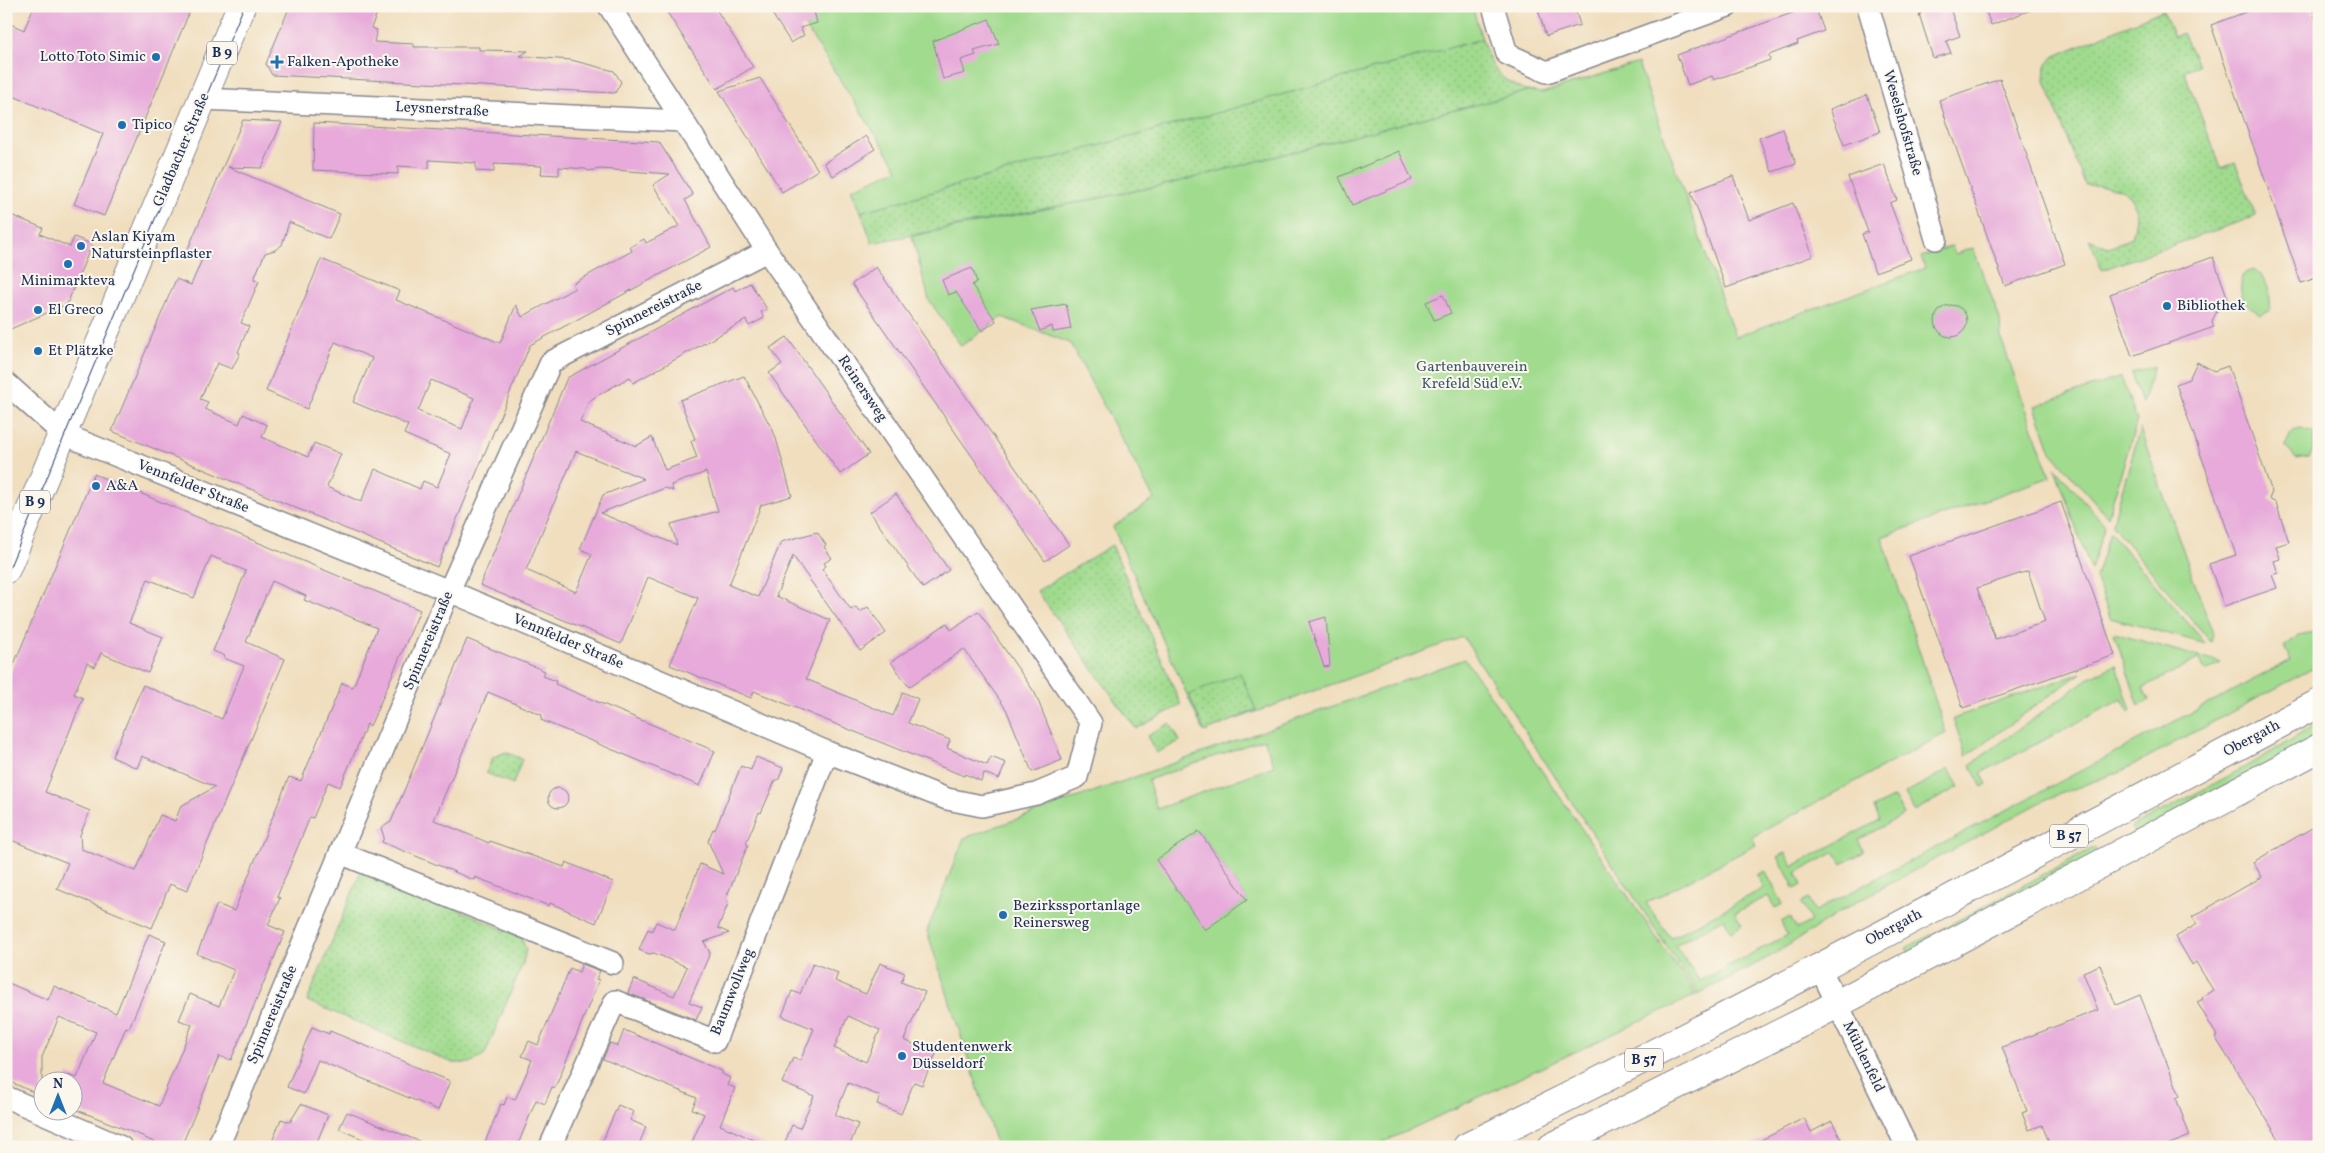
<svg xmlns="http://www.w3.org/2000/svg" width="2325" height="1153" viewBox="0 0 2325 1153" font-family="Vollkorn,serif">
	<defs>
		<pattern id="park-dots" width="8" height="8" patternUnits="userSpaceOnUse" patternTransform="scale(1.25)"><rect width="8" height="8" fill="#a0db8e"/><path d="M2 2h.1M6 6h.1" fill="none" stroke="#89bc7d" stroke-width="1.8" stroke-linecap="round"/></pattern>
	</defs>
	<rect width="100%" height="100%" fill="#fbf7ec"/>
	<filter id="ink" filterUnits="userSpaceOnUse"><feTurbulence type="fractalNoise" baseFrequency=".02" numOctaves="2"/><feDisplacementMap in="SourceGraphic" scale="10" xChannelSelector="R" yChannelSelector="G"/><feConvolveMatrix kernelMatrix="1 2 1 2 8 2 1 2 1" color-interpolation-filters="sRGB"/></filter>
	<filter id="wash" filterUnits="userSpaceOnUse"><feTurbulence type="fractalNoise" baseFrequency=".0096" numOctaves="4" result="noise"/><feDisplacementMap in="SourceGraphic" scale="20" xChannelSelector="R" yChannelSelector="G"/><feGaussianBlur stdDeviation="1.12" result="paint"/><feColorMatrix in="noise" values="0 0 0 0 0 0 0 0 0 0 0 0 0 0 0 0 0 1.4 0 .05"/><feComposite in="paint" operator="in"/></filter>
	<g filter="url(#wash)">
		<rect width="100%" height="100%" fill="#f0debe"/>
		<g fill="#a0db8e" stroke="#5e8576" fill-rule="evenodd">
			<polygon points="792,6 1472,6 1482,39 861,212 851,189 898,169"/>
			<polygon points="1638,63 1735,337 1925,268 1921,257 1952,246 1955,254 1973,248 2000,319 2001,338 2050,477 1882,537 1946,733 1752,837 1756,845 1646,903 1671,938 1764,888 1757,875 1765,871 1783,904 1775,908 1768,896 1735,913 1742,925 1731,932 1724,919 1675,945 1700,981 1787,935 1781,922 1790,917 1797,929 1811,921 1801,903 1808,899 1815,911 2291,660 2284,647 2299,635 2319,631 2319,665 2124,770 2047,799 1856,902 1773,955 1698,994 1463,637 1203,731 1113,527 1154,499 1070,343 1002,317 961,346 929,300 912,236 1169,184 1528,91 1542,93"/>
			<path d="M2255,270C2268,279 2271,295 2270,310L2261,315C2244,303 2238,298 2242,276L2247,272Z"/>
			<polygon points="2154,366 2142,403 2142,404 2131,373"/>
			<polygon points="2121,377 2137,420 2108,517 2051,452 2035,406"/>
			<polygon points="2140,429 2213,634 2211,642 2112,525"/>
			<polygon points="2301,429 2314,433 2314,448 2309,457 2296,459 2285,446 2292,431"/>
			<polygon points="2055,468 2105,525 2091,570"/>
			<polygon points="2110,532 2206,644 2110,618 2096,577"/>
			<polygon points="2114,633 2221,663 2206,671 2198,659 2143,688 2149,700 2139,706"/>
			<path d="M1465,659L1696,995L1373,1147H997L927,931L964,838ZM1264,739L1274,766L1157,809L1148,780ZM1199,831L1247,900L1205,929L1157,860Z"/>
			<polygon points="2116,665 2131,710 2129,712 2122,699 1981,773 1987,784 1982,787 1970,765 2092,676"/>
			<polygon points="2081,673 1966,756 1953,718"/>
			<path d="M2319,722V737L2135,834L2131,827C2195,794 2259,762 2319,722Z"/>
			<polygon points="1949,769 1959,787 1914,811 1905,793"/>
			<polygon points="1894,797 1904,815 1858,840 1864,852 1842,864 1835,852 1796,873 1802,885 1795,889 1778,857 1785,853 1793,866 1880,820 1874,808"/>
			<polygon points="2095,847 2098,854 1909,954 1906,948"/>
		</g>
		<g fill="url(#park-dots)" stroke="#5e8576">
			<path d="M2163,10L2174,37L2183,33L2198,65L2184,71L2221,168L2235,162L2256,216L2102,270L2089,239L2108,247L2132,238C2144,193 2127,186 2085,185L2045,81L2046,66L2053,57Z"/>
			<path d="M1482,39C1492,69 1497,79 1528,91L1169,184L872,243L861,212Z"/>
			<polygon points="1112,545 1181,705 1136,729 1037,591"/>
			<polygon points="1240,673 1256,710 1205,732 1189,695"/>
			<polygon points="1170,723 1180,741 1156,753 1147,736"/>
			<polygon points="506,752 522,759 513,784 486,773 493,757"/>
			<polygon points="363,867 521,937 526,950 523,963 485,1054 472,1063 453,1063 307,1001"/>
		</g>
		<g id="blocks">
			<g fill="#e7aada" fill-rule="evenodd">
				<polygon points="34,6 192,6 104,216 74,204 103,134 6,93 6,22 24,30"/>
				<polygon points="290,6 380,6 371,28 377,30 374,42 414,44 414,47 479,47 479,50 528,51 520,56 571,60 614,71 621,82 615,93 272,75 266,64"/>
				<polygon points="663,6 714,6 753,67 717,89"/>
				<polygon points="767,6 786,6 790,13 813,7 817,23 800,28 804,35 791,43"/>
				<polygon points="1537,6 1574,6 1580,25 1546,36"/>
				<polygon points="1811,6 1815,6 1824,31 1797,41 1798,44 1769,55 1770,60 1714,80 1712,76 1688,85 1677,55"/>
				<polygon points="1919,6 1949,6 1960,36 1946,41 1951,53 1933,58 1919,14 1921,14"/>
				<polygon points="1984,6 2036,6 2036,8 1991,25"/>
				<polygon points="2262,6 2311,6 2319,29 2319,277 2301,283 2211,25"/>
				<polygon points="989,19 999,44 974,51 976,55 961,60 965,73 943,79 933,41"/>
				<polygon points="760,78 818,170 782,192 719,91"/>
				<polygon points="2000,79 2065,264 2005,286 1939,100"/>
				<polygon points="1867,95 1880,132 1844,145 1830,109"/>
				<path d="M243,120L282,122L262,168L228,167L340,214L329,239L289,222L282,245L275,250L265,253L254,279L259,281L241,323L249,326L238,352L240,353L232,369L217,363L200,399L208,402L205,409L239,424L243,414L267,425L262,437L308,457L314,443L341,454L327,487L361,502L375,469L420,489L423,481L437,487L451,454L404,434L408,425L353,402L372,358L335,342L307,409L266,391L321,259L400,291L396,300L500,343L516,305L522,317L575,288L572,284L632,251L630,247L644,239L646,243L679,226L653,185L670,174L600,169L588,171L586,169L559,167V175L541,174L542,166L494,164V172L476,171V163L429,160V168L398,166V174L313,170L314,123L659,142L693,195L685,200L711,247L530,345L437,567L112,431L176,279L191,285L203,257L187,251ZM431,380L474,398L462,429L418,411Z"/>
				<polygon points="1783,129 1796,164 1772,172 1759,138"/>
				<polygon points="866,136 875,149 833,176 824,163"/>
				<polygon points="1399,151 1412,180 1352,205 1339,177"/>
				<polygon points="1884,164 1897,200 1890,203 1911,259 1875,272 1862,234 1868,232 1848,177"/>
				<polygon points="1733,176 1749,220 1793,203 1813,256 1726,288 1691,192"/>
				<polygon points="6,213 43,228 40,234 70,247 74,237 92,244 67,304 6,331"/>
				<polygon points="2213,257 2228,299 2222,301 2212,321 2214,327 2132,356 2110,294"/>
				<polygon points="876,267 1069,545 1045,561 852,284"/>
				<polygon points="972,268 977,282 972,285 996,321 982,331 956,292 948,295 942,280"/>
				<path d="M750,283L767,309L761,312L764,318L749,326L746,320L633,383L630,377L600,394L589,401L580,422L636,446L652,437L665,470L697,458L691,441L695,439L680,400L744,376L775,435L792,496L761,505L729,585L758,597L781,542L817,532L826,545L824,547L832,558L824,563L826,566L822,569L851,610L856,607L860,612L868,607L886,633L860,651L793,556L776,596L830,620L806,679L893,716L903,692L918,699L908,723L950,740L947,748L987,765L991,757L1006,763L999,779L984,773L981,781L965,774L964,776L754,691L751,698L670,665L698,598L648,577L621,644L480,585L567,378L733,287L735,291ZM576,451L644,479L603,495L580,549L592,554L576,592L526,570ZM706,472L718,511L671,524L677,545L600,513L665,488L673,491L671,485Z"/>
				<polygon points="1443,295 1451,313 1434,320 1426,302"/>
				<polygon points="1066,304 1071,329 1053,332 1052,326 1040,331 1031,310"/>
				<circle cx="1951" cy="321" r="16"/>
				<polygon points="787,337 869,454 840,474 769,373 782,364 770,348"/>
				<polygon points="2197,362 2214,371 2228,366 2272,492 2269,499 2276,503 2289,542 2276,546 2280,559 2274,561 2278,573 2272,575 2277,588 2224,606 2209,564 2236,555 2176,384 2189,379"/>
				<path d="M94,474L420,610L382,699L370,726L367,724L340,787L328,782L313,818L310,817L277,897L280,898L268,925L285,932L231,1060L219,1056L181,1147H165L145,1138V1137L72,1108V1080H66L68,1075L77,1078L96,1032L59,1017L42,1057V1096L6,1080V982L48,1000L54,986L116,1013L149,934L166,941L129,1028L126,1027L103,1083L159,1106L192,1025L179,1020L190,994L219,1006L234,970L197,954L217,904L234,911L289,777L301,781L342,683L353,687L377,628L332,609L331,611L304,600L306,596L272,581L246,642L285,659L187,891L170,884L152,928L57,889L68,863L6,838V683ZM211,556L246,571L213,651L225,656L224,658L244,666L222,719L143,685L112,757L137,768L142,756L215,787L181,806L175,821L160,815L136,871L81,849L80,835L90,811L45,792L83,698L74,694L87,663L95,667L101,653L148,673L163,637L129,623L148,579L194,598Z"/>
				<polygon points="896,494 949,570 923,588 870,512"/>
				<path d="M2061,502L2115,655L1963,708L1909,556ZM2028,571L2045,622L1995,639L1977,588Z"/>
				<polygon points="978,611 1035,693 1062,760 1032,772 1006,709 964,649 909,687 891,662 947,623 951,630"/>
				<polygon points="1326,617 1330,666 1324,667 1309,622"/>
				<polygon points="467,639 545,671 543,676 556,681 555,684 715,751 700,786 541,720 542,715 488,692 434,820 489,843 490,841 564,867 566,862 613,882 596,923 550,903 549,906 475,877 474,880 382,842 384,837 381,828 391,822"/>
				<polygon points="756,757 783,768 779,779 775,781 761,813 759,812 746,843 748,845 726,898 728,904 718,928 729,933 704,942 710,953 689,1002 702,1007 696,1020 628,993 634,979 674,996 687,967 654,953 649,954 639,950 648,929 652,931 656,922 675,930 700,864 723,874 708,841 713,829 715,830 741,766 751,770"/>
				<circle cx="558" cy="798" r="10"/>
				<polygon points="2319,824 2319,1147 2284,1147 2215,1037 2217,1036 2197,1002 2203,999 2202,997 2213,990 2196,962 2192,965 2176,937 2197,924 2192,917 2262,877 2253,862"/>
				<polygon points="1199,831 1247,900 1205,930 1156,860"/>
				<path d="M813,963L838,973L835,981L866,994L880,963L905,973L901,982L925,992L904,1040L936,1054L922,1085L914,1082L901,1114L877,1104L880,1096L848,1083L835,1115L858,1124L849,1147H783L792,1125L800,1128L814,1096L782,1083L793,1058L800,1061L814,1029L782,1016L792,991L800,994ZM848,1016L880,1030L866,1062L834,1048Z"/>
				<polygon points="582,964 600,971 596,979 599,980 555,1088 552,1087 545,1104 536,1100 517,1147 483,1147 501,1104 504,1105 507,1097 515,1100 532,1060 522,1056 529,1041 538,1045 570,968 579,972"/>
				<polygon points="2100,965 2116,1005 2140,995 2180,1096 2176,1098 2190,1136 2162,1147 2051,1147 2042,1125 2029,1130 2022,1113 2027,1111 2002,1047 2098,1010 2083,972"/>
				<polygon points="312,1027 329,1034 330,1031 450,1081 438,1110 318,1060 304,1094 287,1087"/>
				<polygon points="624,1030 722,1071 722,1074 730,1078 727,1085 735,1088 720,1125 770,1147 690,1147 704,1114 692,1109 697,1098 603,1059 610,1043 618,1046"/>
				<polygon points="301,1104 328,1115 315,1147 270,1147 281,1119 290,1122"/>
				<polygon points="618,1105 634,1112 630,1120 646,1127 638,1147 600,1147"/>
				<polygon points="347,1112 431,1146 430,1147 381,1147 339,1129"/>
				<polygon points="1804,1118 1811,1132 1832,1121 1845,1147 1748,1147"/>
			</g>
		</g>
	</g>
	<g filter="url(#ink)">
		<use href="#blocks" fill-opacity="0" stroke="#86868e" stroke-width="1"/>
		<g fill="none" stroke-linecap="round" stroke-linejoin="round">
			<g stroke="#86868e" stroke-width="24">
				<g id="minor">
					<polyline points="1493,6 1507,54 1547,72 1728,6"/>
					<polyline points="1868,6 1936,239"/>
					<polyline points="203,99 682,121"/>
					<polyline points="6,383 63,434 449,591 827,752 947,799 982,806 1036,794 1077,777 1091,723 767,251 609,6"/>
					<polyline points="340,853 613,963"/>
					<polyline points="1820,968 1907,1147"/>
					<polyline points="6,1097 121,1147"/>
					<polyline points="218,1147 449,591 551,362 767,251"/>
					<polyline points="550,1147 615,1001 715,1041 827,752"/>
				</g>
			</g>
			<g stroke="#86868e" stroke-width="30">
				<g id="primary">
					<polyline points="6,569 241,6"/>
					<path d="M1467,1147C1754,1006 2036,853 2319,703"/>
					<polyline points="1552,1147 1805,1021 2319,748"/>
				</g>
			</g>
			<use href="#minor" stroke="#fff" stroke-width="21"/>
			<use href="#primary" stroke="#fff" stroke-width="28"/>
			<polyline stroke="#1b2f5e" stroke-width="1" points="6,576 244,6"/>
		</g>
	</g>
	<g fill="#1f6fb2" stroke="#fbf7ec" stroke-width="2">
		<circle cx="156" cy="57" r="5"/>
		<path d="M274.5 54.5h5v5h5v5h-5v5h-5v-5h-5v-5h5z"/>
		<circle cx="122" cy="125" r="5"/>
		<circle cx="81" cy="246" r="5"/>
		<circle cx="68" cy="264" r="5"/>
		<circle cx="2167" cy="306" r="5"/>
		<circle cx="38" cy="310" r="5"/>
		<circle cx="38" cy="351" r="5"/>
		<circle cx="96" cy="486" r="5"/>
		<circle cx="1003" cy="915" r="5"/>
		<circle cx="902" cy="1056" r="5"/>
	</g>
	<g text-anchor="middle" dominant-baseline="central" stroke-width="4" stroke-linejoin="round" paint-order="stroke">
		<g fill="#fbf7ec" stroke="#5e6b89" stroke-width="1">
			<rect x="207" y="41.5" width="30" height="23" rx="4"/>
			<rect x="20" y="490.5" width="30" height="23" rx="4"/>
			<rect x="2050" y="824.5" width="38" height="23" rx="4"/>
			<rect x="1625" y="1048.5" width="38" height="23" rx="4"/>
		</g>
		<g font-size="14" font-weight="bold" fill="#1b2f5e">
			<text x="222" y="53">B 9</text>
			<text x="35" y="502">B 9</text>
			<text x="2069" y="836">B 57</text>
			<text x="1644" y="1060">B 57</text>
		</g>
		<g font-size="15" fill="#1b2f5e" stroke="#fbf7ec" text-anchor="start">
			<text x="146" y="57" text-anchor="end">Lotto Toto Simic</text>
			<text x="287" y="62">Falken-Apotheke</text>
			<text x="132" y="125">Tipico</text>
			<text x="91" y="237">Aslan Kiyam<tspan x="91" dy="17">Natursteinpflaster</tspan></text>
			<text x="68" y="281" text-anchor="middle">Minimarkteva</text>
			<text x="2177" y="306">Bibliothek</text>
			<text x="48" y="310">El Greco</text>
			<text x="48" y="351">Et Plätzke</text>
			<text x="106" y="486">A&amp;A</text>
			<text x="1013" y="906">Bezirkssportanlage<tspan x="1013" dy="17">Reinersweg</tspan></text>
			<text x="912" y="1047">Studentenwerk<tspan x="912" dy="17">Düsseldorf</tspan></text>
		</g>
		<g font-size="15" fill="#1b2f5e" stroke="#fbf7ec">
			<text transform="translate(442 110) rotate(3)">Leysnerstraße</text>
			<text transform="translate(1902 123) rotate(74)">Weselshofstraße</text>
			<text transform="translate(182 150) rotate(-67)">Gladbacher Straße</text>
			<text transform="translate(654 309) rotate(-27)">Spinnereistraße</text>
			<text transform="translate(862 389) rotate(56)">Reinersweg</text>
			<text transform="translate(193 487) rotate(22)">Vennfelder Straße</text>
			<text transform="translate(429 641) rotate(-67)">Spinnereistraße</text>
			<text transform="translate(568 642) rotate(23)">Vennfelder Straße</text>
			<text transform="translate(2252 739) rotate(-28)">Obergath</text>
			<text transform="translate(1894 928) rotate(-28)">Obergath</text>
			<text transform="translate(733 992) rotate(-68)">Baumwollweg</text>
			<text transform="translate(273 1015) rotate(-67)">Spinnereistraße</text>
			<text transform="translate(1863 1057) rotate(64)">Mühlenfeld</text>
		</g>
		<g font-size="15" fill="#3c5a6a" stroke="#fbf7ec">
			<text x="1472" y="367">Gartenbauverein<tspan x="1472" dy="17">Krefeld Süd e.V.</tspan></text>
		</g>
	</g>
	<rect width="2325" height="1153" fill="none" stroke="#fbf7ec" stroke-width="25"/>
	<g transform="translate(58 1096)"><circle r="24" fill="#fbf7ec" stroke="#a1a7b3"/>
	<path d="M0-4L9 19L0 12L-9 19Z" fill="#1f6fb2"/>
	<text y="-8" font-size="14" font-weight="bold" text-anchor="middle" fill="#1b2f5e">N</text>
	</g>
</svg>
